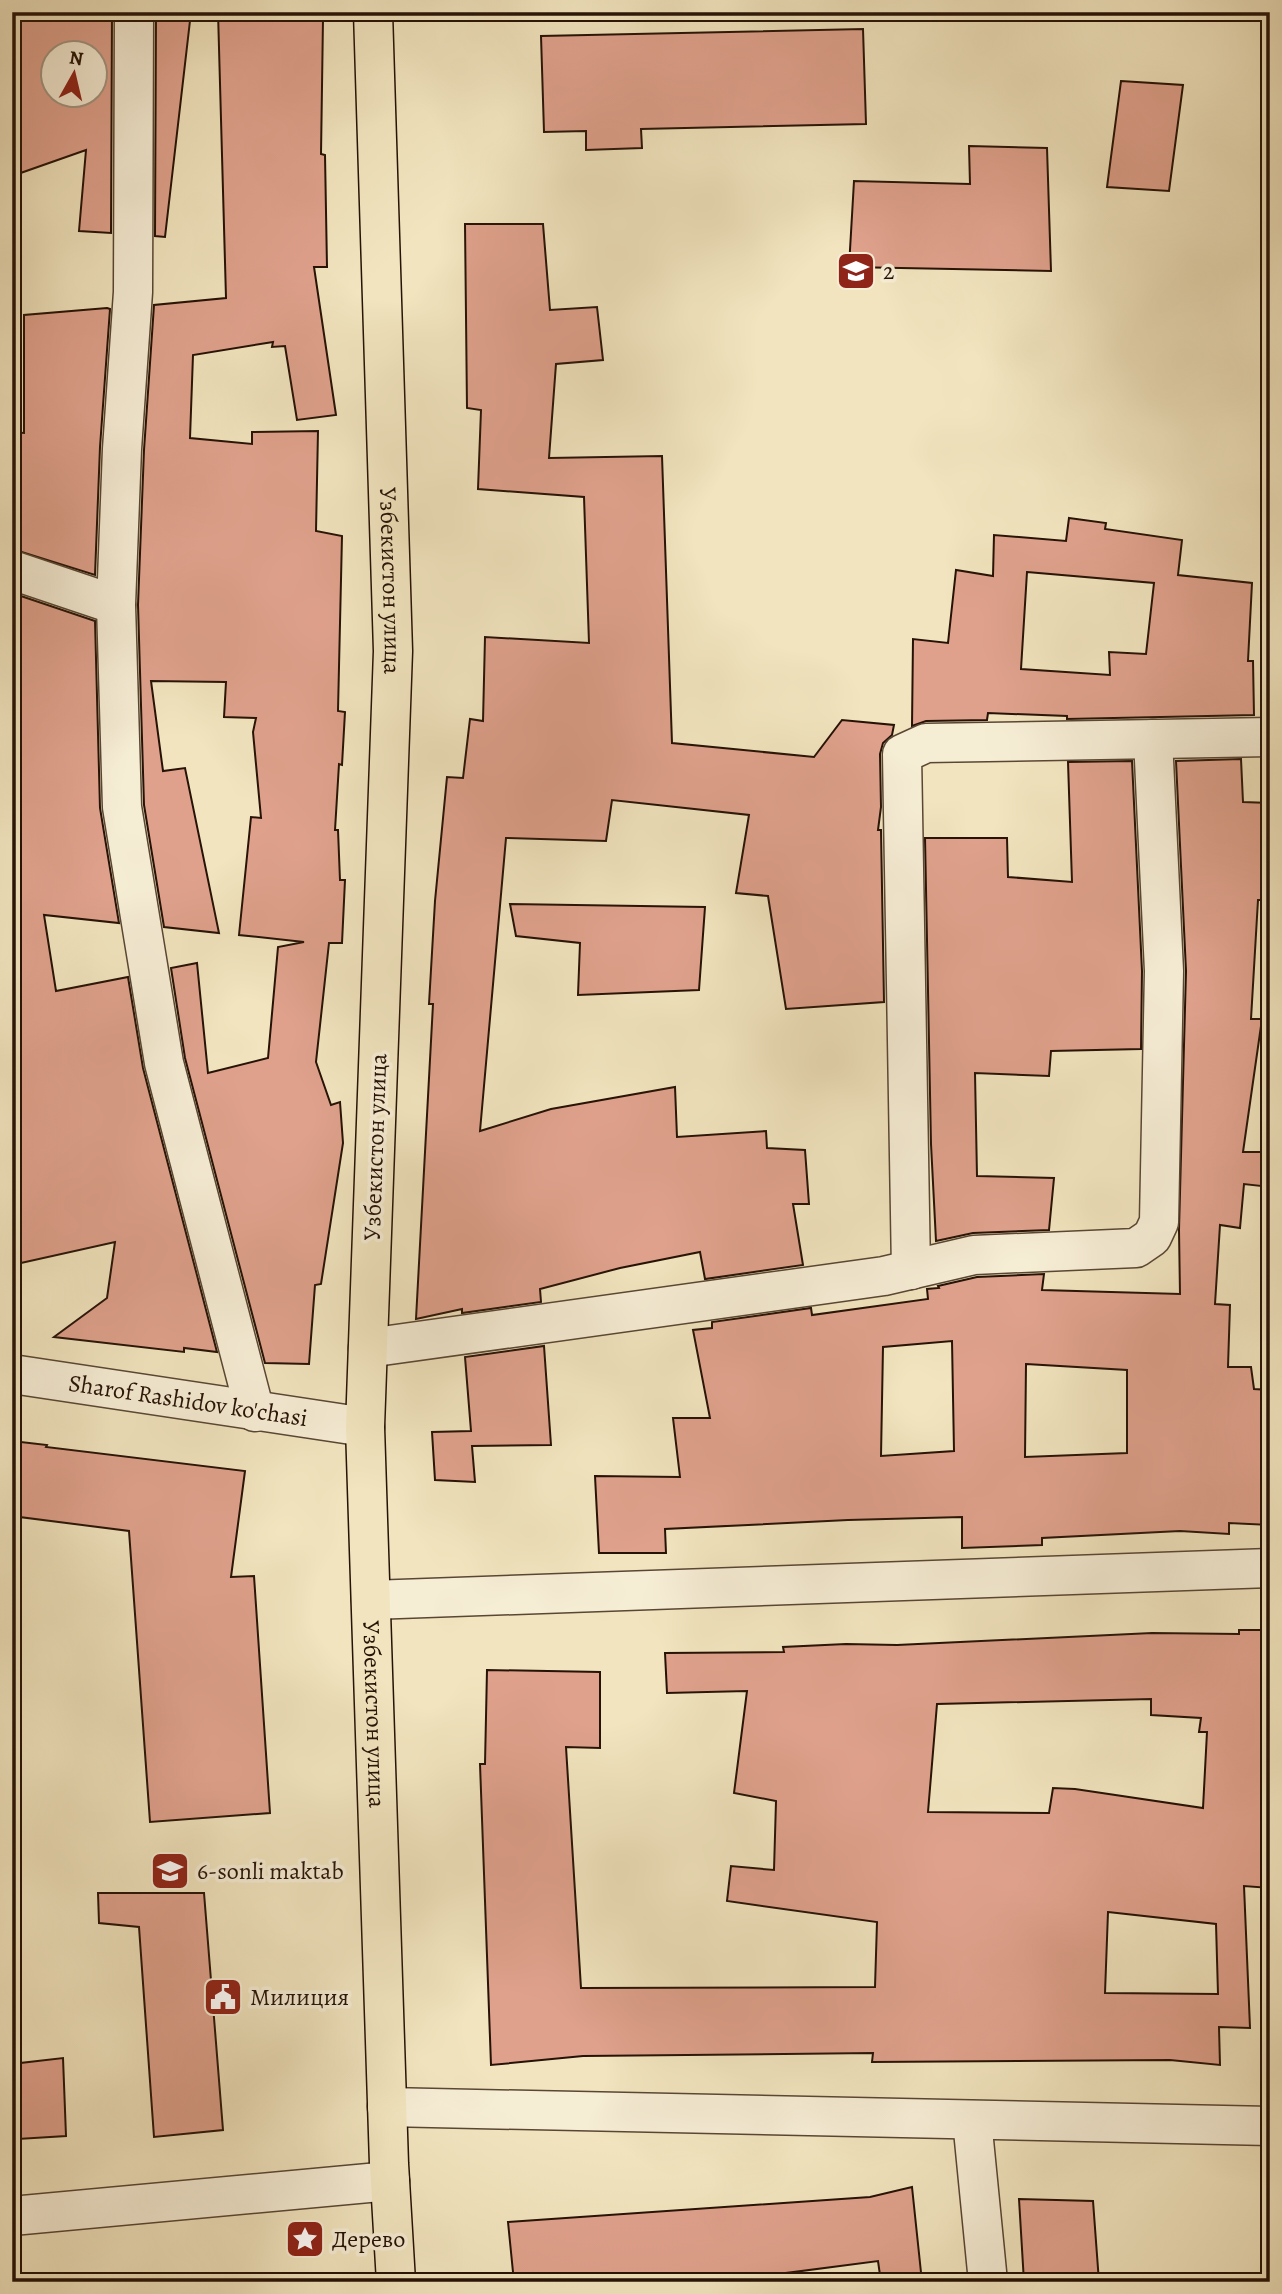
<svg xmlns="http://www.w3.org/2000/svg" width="1282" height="2294" viewBox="0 0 1282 2294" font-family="Alegreya,serif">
	<rect width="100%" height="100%" fill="#f1e4be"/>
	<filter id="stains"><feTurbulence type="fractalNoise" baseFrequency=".00286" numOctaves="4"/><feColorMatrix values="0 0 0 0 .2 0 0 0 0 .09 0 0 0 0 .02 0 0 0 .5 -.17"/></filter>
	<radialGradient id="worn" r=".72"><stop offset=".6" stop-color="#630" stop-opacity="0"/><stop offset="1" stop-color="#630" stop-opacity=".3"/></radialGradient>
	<g fill="#dfa18c" stroke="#261206" stroke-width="2" fill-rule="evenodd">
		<path d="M12,12H112L111,233L79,231L86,150L12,176ZM52,52H94V94H52Z"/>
		<polygon points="156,12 191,12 165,237 155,236"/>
		<polygon points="218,12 256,12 255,18 323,19 321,154 325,155 327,267 314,267 336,415 297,420 285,346 272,347 273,342 193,355 190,438 252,444 252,432 318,431 316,531 342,536 338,711 345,712 342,765 339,764 335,830 338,830 340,880 345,880 342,943 329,943 316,1062 331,1105 340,1102 343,1143 321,1284 315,1285 309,1364 265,1363 185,1058 171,968 197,963 208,1073 268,1058 278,947 304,942 239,935 251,817 261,818 253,732 256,718 224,717 226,682 151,681 163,771 185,768 219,933 164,927 144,805 138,605 144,450 154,305 226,298"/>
		<polygon points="863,29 866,124 641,129 642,148 586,150 586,131 544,132 541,36"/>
		<polygon points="1121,81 1183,85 1169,191 1107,187"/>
		<polygon points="969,146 1047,148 1051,271 849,267 854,181 970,184"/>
		<polygon points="465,224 543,224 550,310 597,307 603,360 556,364 549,458 662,456 672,743 814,757 842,720 894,725 892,735 883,743 880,754 881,807 878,830 881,830 884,1002 786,1009 768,896 736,893 749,815 612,800 606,841 506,838 480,1131 551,1109 675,1087 677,1137 766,1131 767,1148 805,1150 809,1204 793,1204 803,1265 705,1279 700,1252 620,1268 540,1289 541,1302 462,1313 462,1309 416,1319 433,1004 429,1004 435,901 447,777 463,778 470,719 483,721 485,637 589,643 584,497 478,489 481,410 467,408"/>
		<polygon points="107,308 110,309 100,447 95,575 12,549 12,432 24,433 24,315"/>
		<path d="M1069,518L1106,523L1105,529L1182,540L1178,575L1252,583L1248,661H1253L1254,715L1067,719V716L988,713L987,720L926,721L912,726L913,639L948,643L956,570L993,576L994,535L1066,541ZM1027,572L1154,583L1146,654L1109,652L1110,675L1021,669Z"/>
		<polygon points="12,593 95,621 100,808 119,923 44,915 56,991 128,977 143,1068 217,1352 184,1348 184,1352 54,1337 107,1298 115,1242 12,1265"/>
		<path d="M1241,759L1243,802L1270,803V900H1258L1251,1019H1262L1243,1152H1270V1187L1244,1184L1240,1228L1220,1225L1215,1304L1230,1305L1228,1367H1251L1254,1389L1270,1390V1525L1229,1523V1534L1180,1531L1042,1538V1545L962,1548V1517L848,1520L665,1529L666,1553H599L595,1476L680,1477L673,1418H710L693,1330L712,1328V1322L811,1308L812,1315L928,1299L927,1289L939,1288L938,1286L977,1277L1044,1274L1042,1290L1180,1294L1179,1230L1186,971L1176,761ZM952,1341L954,1451L881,1456L883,1347ZM1026,1364L1127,1370V1453L1025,1457Z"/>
		<polygon points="1132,761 1142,971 1141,1049 1051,1051 1049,1076 975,1073 977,1176 1054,1178 1049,1230 973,1233 936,1241 931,1144 925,838 1007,838 1008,877 1072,882 1068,762"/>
		<polygon points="510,904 705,907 699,990 578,995 580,943 516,936"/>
		<polygon points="544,1346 551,1445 472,1446 475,1482 435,1480 432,1432 471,1431 465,1357"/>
		<polygon points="12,1441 47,1445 46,1447 245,1471 231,1577 254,1576 270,1813 150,1822 129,1531 12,1516"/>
		<path d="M1239,1630H1270V1888L1244,1886L1250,2028L1219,2027L1220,2065L1170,2060L872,2062L873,2053L583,2056L491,2065L480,1764H485L487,1670L600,1672V1748L566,1747L581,1988L875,1987L877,1922L727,1901L731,1866L774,1870L776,1801L734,1793L747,1691L667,1693L665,1653L784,1652L783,1647L846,1644L897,1645L1152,1633L1239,1634ZM1151,1699V1715L1201,1718L1199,1732H1207L1203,1808L1075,1789L1053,1788L1049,1813L928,1812L937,1704ZM1108,1912L1216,1924L1218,1994L1105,1993Z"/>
		<polygon points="98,1893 204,1893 223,2130 154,2137 139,1927 99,1923"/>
		<polygon points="63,2058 66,2136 18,2139 12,2064"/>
		<polygon points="912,2187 922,2282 881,2282 878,2261 717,2282 514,2282 508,2222 870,2197"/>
		<polygon points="1019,2199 1093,2201 1099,2282 1024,2282"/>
	</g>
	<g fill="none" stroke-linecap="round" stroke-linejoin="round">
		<g stroke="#594634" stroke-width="41">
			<g id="minor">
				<polyline points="134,12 133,292 122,449 116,605 122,807 164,1063 255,1412"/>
				<polyline points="12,570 116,605"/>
				<polyline points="911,1270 902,754 926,743 1270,737"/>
				<polyline points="368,1348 884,1276 974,1255 1136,1248 1152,1237 1159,1222 1164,971 1153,739"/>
				<path id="s1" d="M12,1374L365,1427"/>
				<polyline points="371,1600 1270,1568"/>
				<polyline points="387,2107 1270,2126"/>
				<polyline points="972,2120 988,2282"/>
				<polyline points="12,2216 390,2181"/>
			</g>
		</g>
		<g stroke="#261206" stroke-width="41">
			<g id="major">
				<path id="s2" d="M373,12L393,651L365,1427L389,2164L396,2282"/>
			</g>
		</g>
		<use href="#minor" stroke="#f6edd5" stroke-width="38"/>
		<use href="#major" stroke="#f1e4be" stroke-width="38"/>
	</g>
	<defs>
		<g id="school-square" transform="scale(2.0125)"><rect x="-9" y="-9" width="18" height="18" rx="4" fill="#8f2418" stroke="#f6edd5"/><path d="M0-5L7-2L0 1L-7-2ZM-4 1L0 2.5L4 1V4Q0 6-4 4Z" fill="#fff"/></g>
		<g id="civic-square" transform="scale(2.0125)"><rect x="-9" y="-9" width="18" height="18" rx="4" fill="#8f2418" stroke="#f6edd5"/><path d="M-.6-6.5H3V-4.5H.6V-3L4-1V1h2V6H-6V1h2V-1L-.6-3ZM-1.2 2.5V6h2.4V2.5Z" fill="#fff"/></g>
		<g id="sight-square" transform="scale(2.0125)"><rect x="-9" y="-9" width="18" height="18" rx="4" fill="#8f2418" stroke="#f6edd5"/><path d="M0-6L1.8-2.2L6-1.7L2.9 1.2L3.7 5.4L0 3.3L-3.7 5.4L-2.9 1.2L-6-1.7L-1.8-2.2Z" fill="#fff"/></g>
	</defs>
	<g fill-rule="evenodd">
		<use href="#school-square" x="856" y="271"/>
		<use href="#school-square" x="170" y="1871"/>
		<use href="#civic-square" x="223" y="1997"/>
		<use href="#sight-square" x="305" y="2239"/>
	</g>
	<g text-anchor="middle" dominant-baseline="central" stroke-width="7" stroke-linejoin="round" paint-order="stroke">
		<g font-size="24" fill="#261206" stroke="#f6edd5" text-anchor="start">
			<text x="883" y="271">2</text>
			<text x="197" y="1871">6-sonli maktab</text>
			<text x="250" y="1997">Милиция</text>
			<text x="332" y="2239">Дерево</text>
		</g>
		<g font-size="24" fill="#261206" stroke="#f6edd5">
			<text stroke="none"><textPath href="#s2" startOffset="569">Узбекистон улица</textPath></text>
			<text transform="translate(375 1147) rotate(-88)">Узбекистон улица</text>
			<text stroke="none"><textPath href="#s1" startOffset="178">Sharof Rashidov ko'chasi</textPath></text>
			<text stroke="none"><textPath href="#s2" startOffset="1703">Узбекистон улица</textPath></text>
		</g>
	</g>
	<rect width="1282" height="2294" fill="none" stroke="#f1e4be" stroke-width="42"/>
	<rect x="14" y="14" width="1254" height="2266" fill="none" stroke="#261206" stroke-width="3.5"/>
	<rect x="21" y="21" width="1240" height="2252" fill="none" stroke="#261206" stroke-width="2"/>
	<g transform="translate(74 74) rotate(8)"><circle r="33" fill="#f6edd5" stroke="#a39582" stroke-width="2"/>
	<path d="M0-5L12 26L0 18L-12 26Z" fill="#8f2418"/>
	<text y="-10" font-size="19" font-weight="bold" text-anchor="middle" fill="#261206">N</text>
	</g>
	<rect width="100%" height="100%" filter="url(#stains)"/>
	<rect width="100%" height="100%" fill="url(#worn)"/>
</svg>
